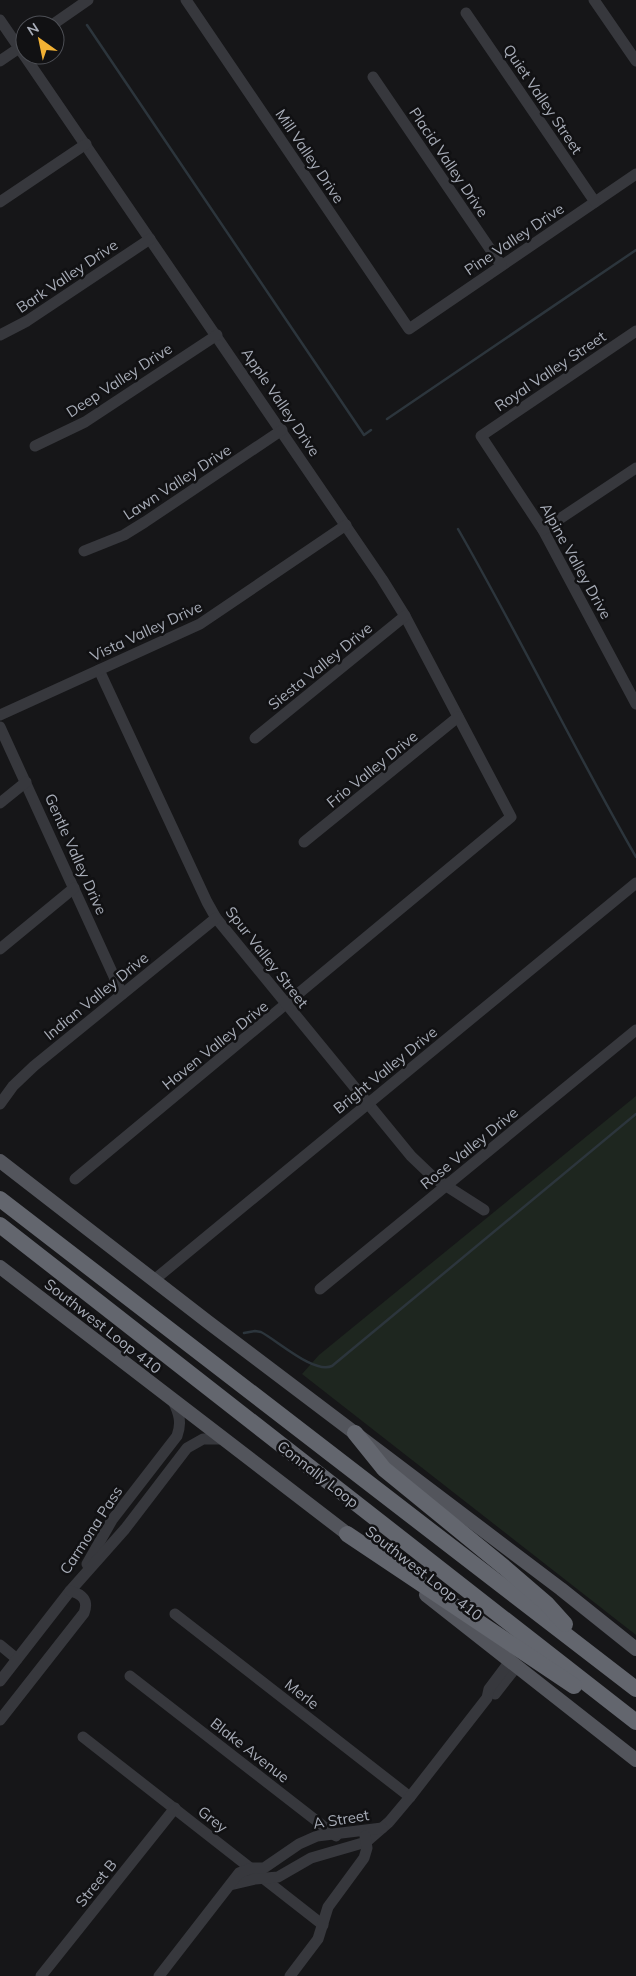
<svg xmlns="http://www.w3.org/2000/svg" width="636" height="1976" viewBox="0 0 636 1976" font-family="Mulish,sans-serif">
	<rect width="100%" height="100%" fill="#161618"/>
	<polygon fill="#1e261f" points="636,1096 636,1635 302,1374 319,1355"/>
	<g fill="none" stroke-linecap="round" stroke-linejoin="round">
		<g stroke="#2c353c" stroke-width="2.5">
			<polyline points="87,25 364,435 371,430"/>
			<polyline points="387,419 636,250"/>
			<path d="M458,529C520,637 574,749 636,857"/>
			<path d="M244,1333L255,1331L261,1332C278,1341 314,1374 332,1366L636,1114"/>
		</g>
		<g stroke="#37383d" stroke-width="11">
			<polyline points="186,0 409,329 636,174"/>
			<polyline points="594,0 636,61"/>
			<polyline points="466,13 595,202"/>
			<polyline points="0,20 382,579 405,616 511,817 75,1179"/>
			<polyline points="52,25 88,0"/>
			<polyline points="0,61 25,44"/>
			<polyline points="373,77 501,265"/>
			<polyline points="0,202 86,144"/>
			<polyline points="636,331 481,436 543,530 636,704"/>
			<polyline points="0,335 27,321 150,239"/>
			<polyline points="35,446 85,422 217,335"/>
			<polyline points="543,530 636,468"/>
			<polyline points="84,551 124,535 145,522 282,430"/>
			<polyline points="99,670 207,902 216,918 411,1156 434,1178 484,1210"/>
			<polyline points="0,715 200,624 346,525"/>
			<polyline points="0,727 122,994"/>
			<polyline points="255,738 405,616"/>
			<polyline points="0,803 26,782"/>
			<polyline points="304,842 458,717"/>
			<polyline points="0,949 74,888"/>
			<polyline points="0,1104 13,1086 34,1066 216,918"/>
			<polyline points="154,1280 636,883"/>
			<polyline points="320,1289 636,1030"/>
			<path d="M87,1564L112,1520L177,1436C182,1423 179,1413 173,1401"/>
			<polyline points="175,1614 410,1797"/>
			<polyline points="0,1645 17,1659"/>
			<polyline points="130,1676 336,1836"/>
			<polyline points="0,1681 70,1591 125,1529 187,1448 203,1439 224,1439"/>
			<polyline points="495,1694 517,1666"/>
			<path d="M0,1720L84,1613C89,1600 82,1594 70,1591"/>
			<polyline points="83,1737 323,1925"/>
			<polyline points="230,1885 255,1879 278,1877 311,1858 366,1842 389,1822 410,1797 487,1698 489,1689 510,1661"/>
			<polyline points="41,1976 175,1808"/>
			<polyline points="159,1976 239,1873 252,1868 264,1868 299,1844 317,1836 382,1828"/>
			<polyline points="290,1976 318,1939 328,1907 364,1858 367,1848 365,1836"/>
		</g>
		<g stroke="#53555c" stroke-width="14">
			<polyline points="0,1161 208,1322 561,1589 636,1649"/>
			<polyline points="0,1267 354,1539"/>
			<polyline points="426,1595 636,1760"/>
		</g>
		<g stroke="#63666e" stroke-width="16">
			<polyline points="0,1199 636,1689"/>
			<polyline points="0,1225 636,1722"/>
			<polyline points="355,1433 384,1469 504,1567 547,1604 565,1624"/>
			<polyline points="347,1534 574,1686"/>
		</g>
	</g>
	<g text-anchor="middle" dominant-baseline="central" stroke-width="5" stroke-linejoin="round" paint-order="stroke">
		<g font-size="15" fill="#a8adb8" stroke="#111113">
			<text transform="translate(543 99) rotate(56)">Quiet Valley Street</text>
			<text transform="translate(310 156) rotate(56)">Mill Valley Drive</text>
			<text transform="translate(449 162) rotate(56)">Placid Valley Drive</text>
			<text transform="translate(514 239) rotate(-34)">Pine Valley Drive</text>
			<text transform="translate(67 276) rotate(-34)">Bark Valley Drive</text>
			<text transform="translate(550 371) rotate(-34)">Royal Valley Street</text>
			<text transform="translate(119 380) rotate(-33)">Deep Valley Drive</text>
			<text transform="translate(281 402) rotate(56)">Apple Valley Drive</text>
			<text transform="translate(177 482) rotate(-33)">Lawn Valley Drive</text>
			<text transform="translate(576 561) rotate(61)">Alpine Valley Drive</text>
			<text transform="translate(146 631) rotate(-25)">Vista Valley Drive</text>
			<text transform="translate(320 666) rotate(-39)">Siesta Valley Drive</text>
			<text transform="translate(372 769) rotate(-39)">Frio Valley Drive</text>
			<text transform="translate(76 854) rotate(66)">Gentle Valley Drive</text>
			<text transform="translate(267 957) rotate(52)">Spur Valley Street</text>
			<text transform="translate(96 996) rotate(-39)">Indian Valley Drive</text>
			<text transform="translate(215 1045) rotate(-39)">Haven Valley Drive</text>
			<text transform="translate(385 1070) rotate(-39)">Bright Valley Drive</text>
			<text transform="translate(469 1148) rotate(-39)">Rose Valley Drive</text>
			<text transform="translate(103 1326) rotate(38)">Southwest Loop 410</text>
			<text transform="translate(318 1474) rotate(38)">Connally Loop</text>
			<text transform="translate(91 1530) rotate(-57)">Carmona Pass</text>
			<text transform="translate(424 1573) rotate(38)">Southwest Loop 410</text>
			<text transform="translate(302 1694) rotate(38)">Merle</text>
			<text transform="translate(250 1750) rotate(38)">Blake Avenue</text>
			<text transform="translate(213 1819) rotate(38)">Grey</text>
			<text transform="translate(341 1819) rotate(-9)">A Street</text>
			<text transform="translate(96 1883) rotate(-51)">Street B</text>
		</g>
	</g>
	<g transform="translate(40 40) rotate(327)"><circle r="24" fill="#111113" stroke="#4d4f55"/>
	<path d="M0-4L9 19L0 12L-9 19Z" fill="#f2b134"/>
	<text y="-8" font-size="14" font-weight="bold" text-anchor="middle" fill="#a8adb8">N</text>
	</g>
</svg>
